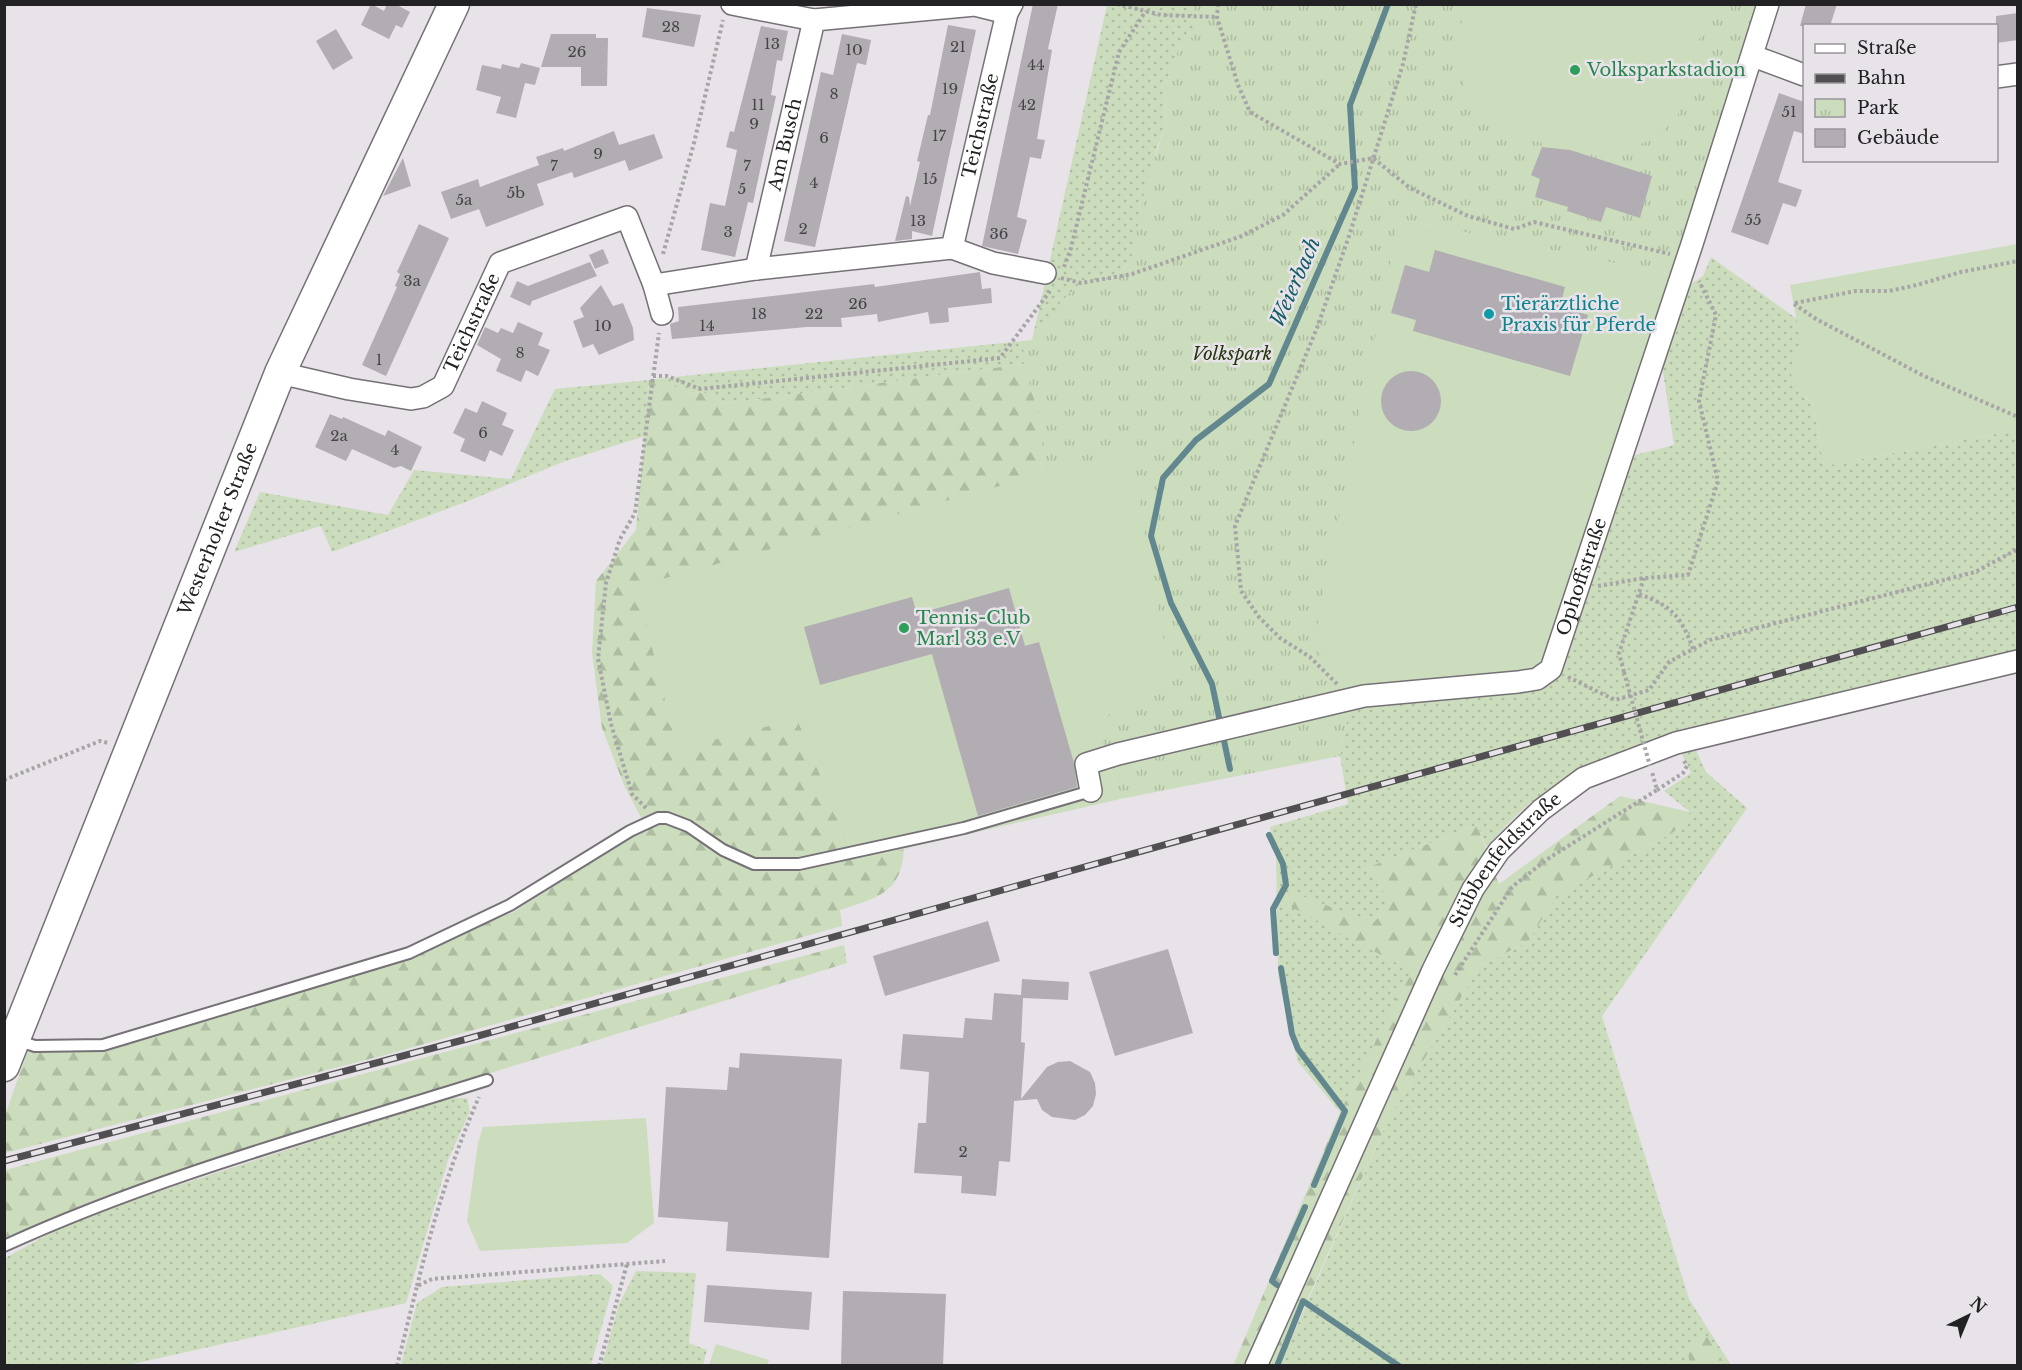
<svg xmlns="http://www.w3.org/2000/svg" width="2022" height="1370" viewBox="0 0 2022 1370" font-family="'Libre Baskerville',serif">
	<defs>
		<pattern id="grass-dots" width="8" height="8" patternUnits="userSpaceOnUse" patternTransform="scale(1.5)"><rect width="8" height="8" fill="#cbddbc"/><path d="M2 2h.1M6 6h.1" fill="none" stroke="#aebda1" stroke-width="1.8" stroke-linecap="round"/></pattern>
		<pattern id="forest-firs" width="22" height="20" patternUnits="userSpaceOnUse" patternTransform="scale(1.5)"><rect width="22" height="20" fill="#cbddbc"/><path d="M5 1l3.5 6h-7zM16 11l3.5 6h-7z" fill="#aebda1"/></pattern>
		<pattern id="park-tufts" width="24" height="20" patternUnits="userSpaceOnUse" patternTransform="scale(1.5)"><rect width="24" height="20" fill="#cbddbc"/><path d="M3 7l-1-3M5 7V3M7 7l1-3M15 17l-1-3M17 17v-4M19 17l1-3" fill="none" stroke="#aebda1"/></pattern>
	</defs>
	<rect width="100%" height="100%" fill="#e8e3e9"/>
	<g fill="url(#grass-dots)">
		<polygon points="1107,5 1193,5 1193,36 1180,48 1172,63 1166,87 1165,128 1157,148 1132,255 1118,278 1081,283 1022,354 1024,364 722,404 709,393 681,392 665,378 1032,340"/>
		<path d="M1711,257L1797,319L1801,344L1793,356L1805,398L1812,402L1824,466L2017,430V650L1685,730C1631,748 1573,768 1528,805C1513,817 1500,833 1486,847L1477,825L1366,868L1393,904L1373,923L1281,901L1412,971L1340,1112L1298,1062L1290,1033L1278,975L1276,851L1270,827L1348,804L1340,756L1353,689L1627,457L1674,445L1661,358L1688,286L1703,276Z"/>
		<polygon points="649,380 645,436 563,462 468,501 332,552 321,526 234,552 260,492 388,515 414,470 511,479 555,389"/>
		<polygon points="1694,746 1706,772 1747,808 1602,1016 1689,1299 1731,1365 1279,1366 1389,1118 1480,966 1528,942 1556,896 1674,832 1690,812 1664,791 1691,773 1680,750"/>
		<polygon points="447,1098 467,1098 470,1111 448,1160 406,1303 128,1365 5,1366 5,1258 80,1217"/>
		<polygon points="636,1271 696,1273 689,1343 707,1350 703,1365 602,1365 619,1304"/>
		<polygon points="600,1274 613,1286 591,1365 401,1365 417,1303 442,1287"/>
	</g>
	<g fill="url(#forest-firs)">
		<path d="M1024,364L1045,436L1040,475L797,718L855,860L904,849C901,894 878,897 840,910L842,926L389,1054L5,1153L4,1118L27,1053L62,1039H110L404,952L512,913L633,836L648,831L624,785L602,728L592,653L596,581L636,530L649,380L665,378L681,392L709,393L722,404Z"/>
		<polygon points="1620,796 1690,812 1674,832 1556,896 1528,942 1480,966 1389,1118 1278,1365 1233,1366 1340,1112 1411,971 1280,901 1289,891 1373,923 1392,904 1366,868 1477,825 1499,884"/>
		<polygon points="844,945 847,963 218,1157 89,1202 5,1238 5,1170"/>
		<polygon points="1707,1336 1725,1365 1690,1365 1687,1347"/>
	</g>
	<polygon fill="url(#park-tufts)" points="1193,5 1756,5 1744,53 1672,275 1399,219 1353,689 1340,756 1120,799 1095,721 1135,701 1040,475 1045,436 1021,354 1062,300 1081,283 1118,278 1132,255 1146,183 1165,128 1166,87 1172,63 1180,48 1193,36"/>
	<g fill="#cbddbc">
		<path d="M1467,5V4L1709,5L1678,114C1670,125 1660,135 1647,141C1586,170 1464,136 1457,58C1455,40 1462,22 1467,5Z"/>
		<polygon points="1399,219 1672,275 1542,671 1353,689 1313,647"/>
		<polygon points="2017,244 2017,430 1824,466 1812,402 1798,391 1791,374 1793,356 1801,344 1790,285"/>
		<polygon points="1130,450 1169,670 1135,701 1095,721 1120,799 855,860 797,719 677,749 637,586"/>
		<polygon points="646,1118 654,1223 627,1243 480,1251 467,1221 478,1143 483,1127"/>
		<polygon points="716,1344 769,1360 767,1365 709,1365"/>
	</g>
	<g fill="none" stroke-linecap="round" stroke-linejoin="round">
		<g stroke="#62878e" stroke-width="6">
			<polyline points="1230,769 1212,684 1171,603 1151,536 1163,478 1196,440 1269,384 1355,188 1350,105 1388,4"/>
			<polyline points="1269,835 1283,864 1286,885 1273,909 1276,953"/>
			<polyline points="1281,968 1292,1034 1298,1049 1345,1111 1314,1185"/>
			<polyline points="1277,1285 1272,1281 1305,1207"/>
			<polyline points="1277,1366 1303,1301 1399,1366"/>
		</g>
	</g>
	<g fill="#b1adb2">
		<polygon points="371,4 384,11 387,4 395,4 410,12 402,28 396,25 389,39 361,25"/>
		<polygon points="1033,4 1058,4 1048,49 1052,50 1037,139 1045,140 1041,159 1030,157 1017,217 1027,220 1018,254 982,246"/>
		<polygon points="1806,4 1837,4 1830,26 1800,26"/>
		<polygon points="647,8 701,15 694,47 642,37"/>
		<polygon points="2018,13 2018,40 1996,43 1996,16"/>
		<polygon points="948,25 976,30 932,236 912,231 912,239 895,241 906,196 909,197 910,206 920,162 917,161 928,115 930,115"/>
		<polygon points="761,26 788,31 782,61 777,60 771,95 776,96 753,203 748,202 735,257 701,250 710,203 725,206 737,150 726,147 730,131 734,132"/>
		<polygon points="336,29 353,58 333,70 316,41"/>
		<polygon points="551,34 596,34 596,38 608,38 607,86 581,86 581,67 541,67"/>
		<polygon points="842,34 871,40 866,65 857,63 815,247 784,241 821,72 833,75"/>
		<polygon points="521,63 540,68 535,85 525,83 516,118 496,113 501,97 476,90 482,65 501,69 502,64 519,68"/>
		<polygon points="1779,93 1804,102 1804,134 1794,131 1778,182 1802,190 1796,207 1783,203 1768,245 1731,232"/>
		<polygon points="614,131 619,145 654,134 663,158 629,171 625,160 574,178 572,172 537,184 544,205 486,227 479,209 451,219 441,192 478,179 480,187 539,165 536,157 563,148 564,151"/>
		<polygon points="1542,147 1570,150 1652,176 1640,218 1606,207 1601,222 1567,211 1568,207 1535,197 1540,179 1531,175"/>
		<polygon points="403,158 411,186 383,196"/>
		<polygon points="419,224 449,238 386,376 362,365 397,287 395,286 400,274 397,272"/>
		<polygon points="603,249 609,263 595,269 589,255"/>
		<polygon points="1435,250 1565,287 1560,307 1588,315 1570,376 1413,331 1416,320 1391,313 1405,265 1429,272"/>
		<polygon points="590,262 597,276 532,301 530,306 510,297 517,281 528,286"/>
		<polygon points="980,272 982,289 991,288 992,303 948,308 949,322 930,324 928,312 878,322 877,314 841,318 842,327 807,327 672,339 670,324 679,321 678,307 874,284 875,287"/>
		<polygon points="601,285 613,306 623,303 633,328 634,340 599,355 593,344 583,348 573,321 584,317 580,308"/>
		<polygon points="518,322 543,333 538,345 550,350 538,376 526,370 521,382 496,371 501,359 477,345 485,327 498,333 501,328 513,333"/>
		<circle cx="1411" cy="401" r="30"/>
		<polygon points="482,401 507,413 502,425 514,430 502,456 490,450 485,462 460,451 465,439 453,433 465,408 477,413"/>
		<polygon points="330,414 342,419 343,417 385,436 388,430 422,447 411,471 401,466 394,468 352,449 346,461 315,447"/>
		<polygon points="1009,588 1025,646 1039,642 1074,763 1077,787 978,816 932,654 820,685 804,627 912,597 917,614"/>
		<polygon points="988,921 1000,961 885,996 873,956"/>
		<polygon points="1168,949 1193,1033 1115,1056 1089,972"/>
		<polygon points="1022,979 1069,982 1068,1000 1023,998 1021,1042 1025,1043 1021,1099 1047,1067 1058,1062 1070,1061 1090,1072 1095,1083 1096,1094 1093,1106 1085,1115 1075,1120 1052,1117 1042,1110 1037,1099 1014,1101 1010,1162 999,1161 996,1196 961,1193 962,1176 914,1173 918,1123 926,1123 929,1072 900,1069 903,1034 963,1038 965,1018 992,1020 994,993 1021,995"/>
		<polygon points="740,1053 842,1059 829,1258 726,1251 728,1222 658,1217 666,1087 727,1090 729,1067 739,1068"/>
		<polygon points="707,1285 812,1292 809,1330 704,1322"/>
		<polygon points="843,1291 946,1294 943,1365 841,1365"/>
	</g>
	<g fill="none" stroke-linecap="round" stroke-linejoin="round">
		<g stroke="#757176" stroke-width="14">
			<g id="lane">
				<polyline points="15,1040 35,1046 103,1045 409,953 510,905 630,831 658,818 667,818 688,826 723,850 754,864 799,864 964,828 1091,791"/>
				<path d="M4,1246C159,1175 325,1131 487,1080"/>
			</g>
		</g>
		<g stroke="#757176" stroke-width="24">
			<g id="street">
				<polyline points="732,4 814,20"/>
				<polyline points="1753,56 1804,75"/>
				<polyline points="1996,77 2018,74"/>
				<polyline points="952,248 993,263 1045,273"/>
				<path id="s1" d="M756,269L814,20L975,5L1007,13"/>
				<path id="s2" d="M654,285L756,269L952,248L1007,13L1012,4"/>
				<path id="s3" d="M280,373L349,389L411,399L423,397L443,386L500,263L627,217L654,285L662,314"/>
				<path id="s4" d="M1091,791L1086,764L1118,754L1364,696L1518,682L1537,679L1551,669L1692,244L1768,4"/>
				<path id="s5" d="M1256,1366L1433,970L1473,889L1499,851L1541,810L1584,778L1676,743L2018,661"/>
			</g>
		</g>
		<g stroke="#757176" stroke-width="33">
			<g id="secondary">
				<path id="s6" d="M4,1066L280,373L454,4"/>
			</g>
		</g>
		<g stroke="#a8a5a9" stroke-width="4" stroke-dasharray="3 3" stroke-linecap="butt">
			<polyline points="1117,4 1161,15 1217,17"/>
			<polyline points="1218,4 1217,17 1238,85 1250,112 1340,164 1373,158 1410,188 1468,216 1514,229 1534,222 1670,254"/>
			<polyline points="663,254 694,143 723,20"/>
			<polyline points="1064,267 1071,248 1119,52 1146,11"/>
			<polyline points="1061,278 1081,283 1132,274 1242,236 1283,215 1340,164"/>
			<polyline points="1795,303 1856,291 1889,291 1917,285 1961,272 2018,261"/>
			<polyline points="1794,304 1816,319 1924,376 2018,417"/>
			<polyline points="653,376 667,376 700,389 1000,358 1050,291"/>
			<polyline points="1598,586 1644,578 1688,575 1718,481 1699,401 1716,315 1699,281"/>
			<path d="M1639,594C1672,606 1681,616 1693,649"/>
			<polyline points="1624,672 1619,653 1644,578"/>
			<polyline points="1568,677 1615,700 1649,690 1669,662 1710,640 1975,572 2018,549"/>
			<polyline points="1337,684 1310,657 1280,638 1259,617 1241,591 1235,526 1317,328 1349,236 1403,64 1416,4"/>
			<polyline points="4,780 100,741 108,743"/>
			<polyline points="1657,790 1683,773 1687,766 1684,761"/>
			<polyline points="646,808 632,794 611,724 598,659 606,583 620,539 635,513 659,333"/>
			<polyline points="1455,975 1512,887 1546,860 1657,790 1652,772"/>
			<path d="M417,1286C433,1222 452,1158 479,1097"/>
			<polyline points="397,1366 417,1286 432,1279 665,1261"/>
			<polyline points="599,1366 627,1264"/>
		</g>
		<use href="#lane" stroke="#fff" stroke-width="10"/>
		<use href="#street" stroke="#fff" stroke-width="21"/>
		<use href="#secondary" stroke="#fff" stroke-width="30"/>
		<g stroke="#514f52" stroke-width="7">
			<polyline id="rail" points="4,1161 467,1039 2018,607"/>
		</g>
		<use href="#rail" stroke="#e8e3e9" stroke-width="4.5" stroke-dasharray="14" stroke-linecap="butt"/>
		<polyline stroke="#a8a5a9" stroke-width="4" stroke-dasharray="3 3" stroke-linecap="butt" points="1624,672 1650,766"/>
	</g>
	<g fill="#2e9e5b" stroke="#e8e3e9" stroke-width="2">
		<circle cx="1575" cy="70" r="6"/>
		<circle cx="904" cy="628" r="6"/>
	</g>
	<circle fill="#0f9aa8" stroke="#e8e3e9" stroke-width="2" cx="1489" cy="314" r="6"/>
	<g text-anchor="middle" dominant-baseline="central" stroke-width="5" stroke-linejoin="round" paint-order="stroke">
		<g font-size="15" fill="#464447">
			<text x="671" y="26">28</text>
			<text x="772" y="43">13</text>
			<text x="958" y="46">21</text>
			<text x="854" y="49">10</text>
			<text x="577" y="51">26</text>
			<text x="1036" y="64">44</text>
			<text x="950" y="88">19</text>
			<text x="834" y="93">8</text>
			<text x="758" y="104">11</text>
			<text x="1027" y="104">42</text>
			<text x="1789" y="111">51</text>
			<text x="754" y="123">9</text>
			<text x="939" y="135">17</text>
			<text x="824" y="137">6</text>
			<text x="598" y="153">9</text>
			<text x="554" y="165">7</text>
			<text x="747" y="165">7</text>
			<text x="930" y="178">15</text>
			<text x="814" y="182">4</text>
			<text x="742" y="188">5</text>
			<text x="516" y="192">5b</text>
			<text x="464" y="199">5a</text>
			<text x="1753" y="219">55</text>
			<text x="918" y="220">13</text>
			<text x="803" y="228">2</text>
			<text x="728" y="231">3</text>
			<text x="999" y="233">36</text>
			<text x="412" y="280">3a</text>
			<text x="858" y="303">26</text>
			<text x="759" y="313">18</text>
			<text x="814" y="313">22</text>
			<text x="603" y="325">10</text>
			<text x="707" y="325">14</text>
			<text x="520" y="352">8</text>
			<text x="379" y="359">1</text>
			<text x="483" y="432">6</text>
			<text x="339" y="435">2a</text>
			<text x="395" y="449">4</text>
			<text x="963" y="1151">2</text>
		</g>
		<g font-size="18" fill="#27864d" stroke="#e8e3e9" text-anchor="start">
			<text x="1587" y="70">Volksparkstadion</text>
			<text x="916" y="618">Tennis-Club<tspan x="916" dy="21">Marl 33 e.V</tspan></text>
		</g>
		<g font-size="18" fill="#222123" stroke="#e8e3e9">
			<text stroke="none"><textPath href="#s2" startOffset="426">Teichstraße</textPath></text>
			<text stroke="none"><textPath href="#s1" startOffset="128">Am Busch</textPath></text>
			<text stroke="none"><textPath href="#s3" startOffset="238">Teichstraße</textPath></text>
			<text stroke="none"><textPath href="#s6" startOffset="578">Westerholter Straße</textPath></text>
			<text stroke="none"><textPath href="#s4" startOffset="602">Ophoffstraße</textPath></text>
			<text stroke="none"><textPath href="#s5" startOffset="567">Stübbenfeldstraße</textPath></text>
		</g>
		<g font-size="18" fill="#0d838f" stroke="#e8e3e9" text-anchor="start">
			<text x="1501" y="304">Tierärztliche<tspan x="1501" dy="21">Praxis für Pferde</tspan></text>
		</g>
		<g font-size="18" font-style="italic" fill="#22360b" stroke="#e8e3e9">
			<text x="1232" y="354">Volkspark</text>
		</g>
		<g font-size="20" font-style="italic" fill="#135d68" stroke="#e8e3e9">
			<text transform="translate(1295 282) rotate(-66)">Weierbach</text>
		</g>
	</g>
	<rect width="2022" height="1370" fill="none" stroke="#222123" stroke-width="12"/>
	<rect x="1803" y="24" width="195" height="138" fill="#e8e3e9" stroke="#99959a" stroke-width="1.5"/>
	<rect x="1815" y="44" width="30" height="9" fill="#ffffff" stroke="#99959a" stroke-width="1.5"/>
	<text x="1857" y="54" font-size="18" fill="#222123">Straße</text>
	<rect x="1815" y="74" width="30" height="9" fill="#514f52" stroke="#99959a" stroke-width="1.5"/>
	<text x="1857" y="84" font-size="18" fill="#222123">Bahn</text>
	<rect x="1815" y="99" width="30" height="18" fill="url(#park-tufts)" stroke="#99959a" stroke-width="1.5"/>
	<text x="1857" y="114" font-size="18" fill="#222123">Park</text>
	<rect x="1815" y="129" width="30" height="18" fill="#b1adb2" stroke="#99959a" stroke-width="1.5"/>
	<text x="1857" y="144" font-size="18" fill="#222123">Gebäude</text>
	<g transform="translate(1968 1316) rotate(43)" stroke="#e8e3e9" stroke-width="4.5" paint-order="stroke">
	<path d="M0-4.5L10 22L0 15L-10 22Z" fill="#222123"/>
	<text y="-9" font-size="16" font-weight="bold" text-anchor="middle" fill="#222123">N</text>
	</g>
</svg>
